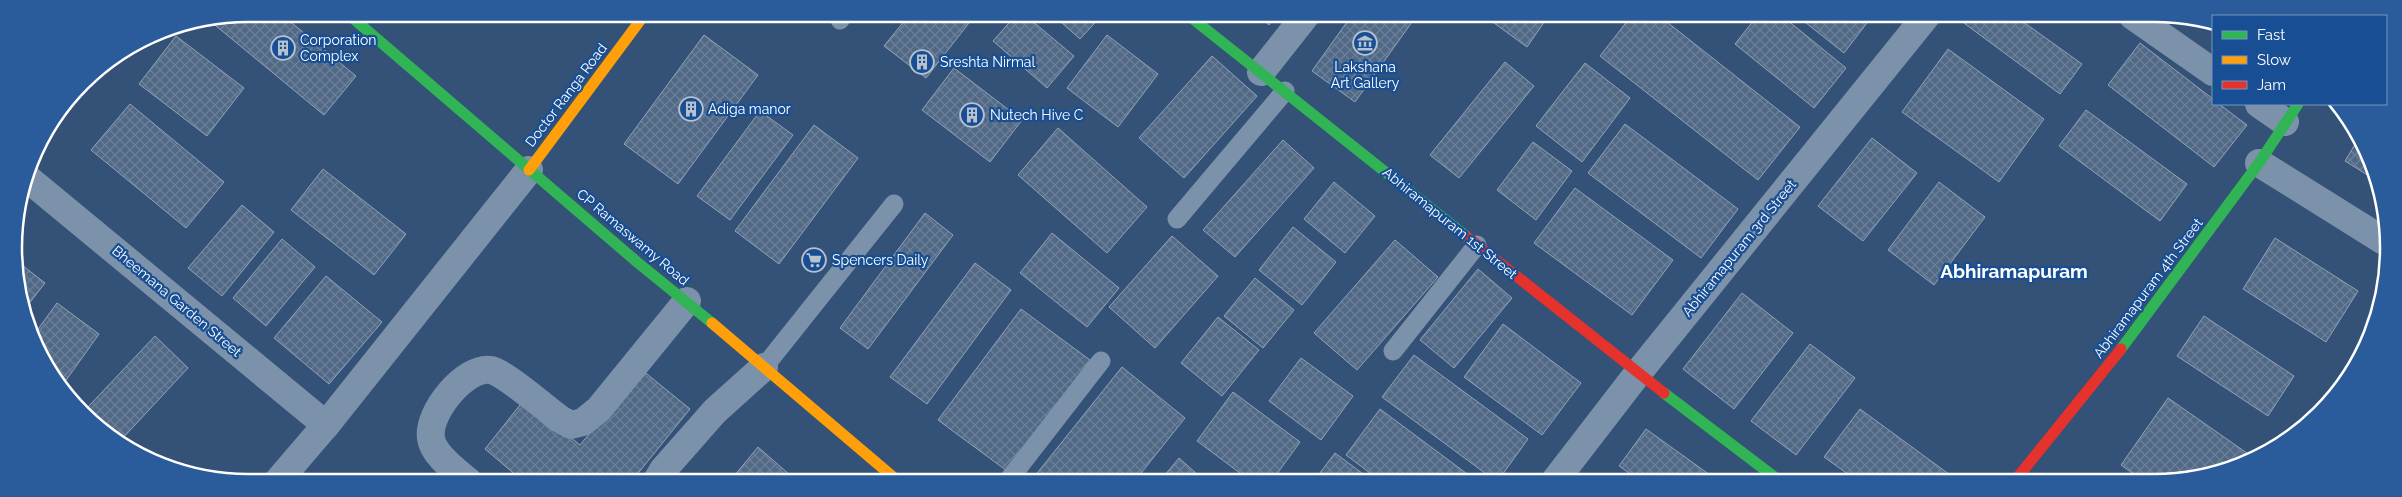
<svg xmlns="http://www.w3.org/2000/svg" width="2402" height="497" viewBox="0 0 2402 497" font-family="Raleway,sans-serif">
	<defs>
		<pattern id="building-cross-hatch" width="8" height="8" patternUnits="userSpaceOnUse" patternTransform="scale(1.25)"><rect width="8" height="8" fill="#516986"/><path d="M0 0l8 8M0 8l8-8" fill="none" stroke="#6b8098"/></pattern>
	</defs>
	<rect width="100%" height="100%" fill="#345277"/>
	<g fill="url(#building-cross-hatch)" stroke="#91a2b8">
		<polygon points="248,14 281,14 356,76 324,115 210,21"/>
		<polygon points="910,14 976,14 926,78 884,46"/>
		<polygon points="1016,15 1025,15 1074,56 1047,88 993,41"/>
		<polygon points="1053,15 1102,15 1080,39"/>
		<polygon points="1257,15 1277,15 1269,25"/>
		<polygon points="1352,15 1417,15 1355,102 1312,71"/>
		<polygon points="1483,15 1549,15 1527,47"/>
		<polygon points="1632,15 1658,15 1800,127 1758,180 1600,56"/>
		<polygon points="1758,15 1781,15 1846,68 1814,108 1735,44"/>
		<polygon points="1796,15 1866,15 1870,19 1844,53"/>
		<polygon points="1953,15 2015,16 2082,64 2060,94"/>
		<polygon points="704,35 758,75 678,184 624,144"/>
		<polygon points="1107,35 1158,74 1118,127 1067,88"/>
		<polygon points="176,36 244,88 207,136 139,84"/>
		<polygon points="2140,43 2213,99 2213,104 2219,104 2247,125 2214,167 2108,85"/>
		<polygon points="1948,49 2044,119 1999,182 1902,112"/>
		<polygon points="1212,56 1257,96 1184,178 1139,138"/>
		<polygon points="1505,62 1534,86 1459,178 1430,155"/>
		<polygon points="1585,63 1630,98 1582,162 1536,126"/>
		<polygon points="954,68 1022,120 990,162 922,110"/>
		<polygon points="99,72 53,131 51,129 83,82"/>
		<polygon points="130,104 224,182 186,228 91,150"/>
		<polygon points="2086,110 2187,184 2160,221 2059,146"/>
		<polygon points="760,111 793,135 730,220 697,196"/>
		<polygon points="1625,124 1738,209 1701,258 1588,173"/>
		<polygon points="814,125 858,158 779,264 735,231"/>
		<polygon points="1058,128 1147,207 1107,253 1018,175"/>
		<polygon points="1872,138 1917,173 1863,241 1818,206"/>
		<polygon points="1283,140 1314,168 1235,257 1203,230"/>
		<polygon points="2357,141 2377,181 2345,161"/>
		<polygon points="1533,142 1572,171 1536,220 1497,190"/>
		<polygon points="323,169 406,234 374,275 291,210"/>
		<polygon points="1334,182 1375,216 1345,253 1304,219"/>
		<polygon points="1939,182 1985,217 1934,285 1888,250"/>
		<polygon points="1575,188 1673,260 1632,315 1534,243"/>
		<polygon points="242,205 274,232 222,296 188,268"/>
		<polygon points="925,213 953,235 868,349 840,328"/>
		<polygon points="1293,227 1336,262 1302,305 1259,270"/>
		<polygon points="1052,233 1119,288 1087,327 1020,273"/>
		<polygon points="1172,236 1218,276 1155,348 1109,307"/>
		<polygon points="2275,238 2358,291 2326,342 2243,289"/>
		<polygon points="282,239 315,267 266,326 233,298"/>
		<polygon points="1395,240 1438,277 1357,370 1314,333"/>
		<polygon points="18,262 45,283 24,310"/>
		<polygon points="975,263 1011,290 927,404 890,377"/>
		<polygon points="1478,269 1512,298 1454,368 1420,340"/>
		<polygon points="326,276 382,322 329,384 274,338"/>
		<polygon points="1255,278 1294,310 1263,348 1224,316"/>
		<polygon points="1742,293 1793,333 1734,409 1683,369"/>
		<polygon points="57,303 99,334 62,386 33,336"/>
		<polygon points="1021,309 1090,360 1007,471 938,420"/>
		<polygon points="2204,316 2294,376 2268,416 2177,356"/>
		<polygon points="1218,317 1259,350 1222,396 1181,363"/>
		<polygon points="1503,324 1581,383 1542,435 1464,377"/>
		<polygon points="155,336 188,368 121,440 87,408"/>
		<polygon points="1810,344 1855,378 1796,455 1751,421"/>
		<polygon points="1414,355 1528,439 1497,482 1382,397"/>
		<polygon points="1301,358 1353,396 1321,440 1269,401"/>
		<polygon points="1122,367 1185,418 1134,482 1030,482"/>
		<polygon points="642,370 690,409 631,482 524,482 485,449 524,400 580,445"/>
		<polygon points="1233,392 1300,442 1271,482 1252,482 1197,441"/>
		<polygon points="2168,398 2254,458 2244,465 2169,483 2146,483 2121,465"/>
		<polygon points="1380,409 1478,482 1382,482 1346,455"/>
		<polygon points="1860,409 1957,480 1955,483 1859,482 1824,457"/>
		<polygon points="1646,429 1710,475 1705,482 1642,482 1619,466"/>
		<polygon points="758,447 798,482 729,482"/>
		<polygon points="1335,453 1374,482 1313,482"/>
		<polygon points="1179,458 1206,482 1159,482"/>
	</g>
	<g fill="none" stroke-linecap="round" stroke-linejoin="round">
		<g stroke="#7c92aa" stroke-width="19">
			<polyline points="840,20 844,14"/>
			<polyline points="1177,219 1285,91"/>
			<polyline points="1393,351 1477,245"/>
			<polyline points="764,367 894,204"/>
			<polyline points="1007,482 1101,361"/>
		</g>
		<g stroke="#7c92aa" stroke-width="28">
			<polyline points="2133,16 2213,72"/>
			<polyline points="1261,72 1306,15"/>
			<polyline points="2259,104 2285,122"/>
			<polyline points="2259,163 2384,241"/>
			<polyline points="27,178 326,425"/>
			<polyline points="278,481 326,425 529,170"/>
			<path d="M468,481C456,471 433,455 431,438C427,413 465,366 491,370C505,373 546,409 560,419L571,425L583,422L599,409L687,301"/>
			<polyline points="656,482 663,470 715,411 764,367"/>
			<polyline points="1554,482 1638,373 1927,15"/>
		</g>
		<g stroke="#30b455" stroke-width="11">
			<polyline points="348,14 637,262 712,323"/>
			<polyline points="1188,15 1467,237"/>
			<polyline points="2121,349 2259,163 2298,104"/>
			<polyline points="1664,393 1781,482"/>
		</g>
		<g stroke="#ff9f0a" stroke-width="11">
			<polyline points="529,170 645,14"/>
			<polyline points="712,323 899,482"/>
		</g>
		<g stroke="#e5322d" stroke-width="11">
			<polyline points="1467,237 1664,393"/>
			<polyline points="2013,483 2121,349"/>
		</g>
	</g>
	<defs>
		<g id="museum-ring" transform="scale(1.25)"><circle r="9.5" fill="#184e93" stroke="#b8c2cf" stroke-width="1.5"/><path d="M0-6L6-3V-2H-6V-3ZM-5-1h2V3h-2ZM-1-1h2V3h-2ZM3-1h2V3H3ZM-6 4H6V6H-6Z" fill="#b8c2cf"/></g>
		<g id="building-ring" transform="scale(1.25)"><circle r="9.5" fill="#184e93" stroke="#b8c2cf" stroke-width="1.5"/><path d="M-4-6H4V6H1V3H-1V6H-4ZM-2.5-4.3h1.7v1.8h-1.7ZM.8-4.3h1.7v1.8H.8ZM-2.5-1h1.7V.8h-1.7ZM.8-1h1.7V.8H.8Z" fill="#b8c2cf"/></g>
		<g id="supermarket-ring" transform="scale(1.25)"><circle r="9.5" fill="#184e93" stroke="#b8c2cf" stroke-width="1.5"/><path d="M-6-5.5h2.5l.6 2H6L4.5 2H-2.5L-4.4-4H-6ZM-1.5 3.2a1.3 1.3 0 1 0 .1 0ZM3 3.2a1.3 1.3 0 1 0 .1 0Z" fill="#b8c2cf"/></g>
	</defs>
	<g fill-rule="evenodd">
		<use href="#museum-ring" x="1365" y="43"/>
		<use href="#building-ring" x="283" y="48"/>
		<use href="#building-ring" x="922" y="62"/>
		<use href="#building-ring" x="691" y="109"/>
		<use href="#building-ring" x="972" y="115"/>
		<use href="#supermarket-ring" x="814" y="260"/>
	</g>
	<g text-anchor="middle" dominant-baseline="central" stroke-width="4.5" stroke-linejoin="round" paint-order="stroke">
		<g font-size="14" fill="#fff" stroke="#184e93" text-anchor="start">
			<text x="300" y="40">Corporation<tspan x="300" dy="16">Complex</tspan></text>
			<text x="940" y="62">Sreshta Nirmal</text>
			<text x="1365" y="67" text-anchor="middle">Lakshana<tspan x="1365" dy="16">Art Gallery</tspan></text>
			<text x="708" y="109">Adiga manor</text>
			<text x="990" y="115">Nutech Hive C</text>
			<text x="832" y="260">Spencers Daily</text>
		</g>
		<g font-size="14" fill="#fff" stroke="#184e93">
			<text transform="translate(566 95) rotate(-53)">Doctor Ranga Road</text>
			<text transform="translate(1450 223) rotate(39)">Abhiramapuram 1st Street</text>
			<text transform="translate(633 237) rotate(40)">CP Ramaswamy Road</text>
			<text transform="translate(1739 248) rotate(-51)">Abhiramapuram 3rd Street</text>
			<text transform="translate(2148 288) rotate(-53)">Abhiramapuram 4th Street</text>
			<text transform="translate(177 301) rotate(40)">Bheemana Garden Street</text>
		</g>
		<g font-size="19" font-weight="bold" fill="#fff" stroke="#184e93">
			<text x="2014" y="271">Abhiramapuram</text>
		</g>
	</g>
	<path d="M0 0H2402V497H0ZM248 22H2154A226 226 0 0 1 2380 248V248A226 226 0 0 1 2154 474H248A226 226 0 0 1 22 248V248A226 226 0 0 1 248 22Z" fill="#2a5c9c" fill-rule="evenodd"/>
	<path fill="none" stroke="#fff" stroke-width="2.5" d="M248 22H2154A226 226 0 0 1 2380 248V248A226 226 0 0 1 2154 474H248A226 226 0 0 1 22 248V248A226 226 0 0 1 248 22Z"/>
	<rect x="2212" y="15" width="175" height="90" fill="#184e93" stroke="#7495be"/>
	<rect x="2222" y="31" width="25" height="8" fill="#30b455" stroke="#7495be"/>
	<text x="2257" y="40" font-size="15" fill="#ffffff">Fast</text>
	<rect x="2222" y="56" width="25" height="8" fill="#ff9f0a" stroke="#7495be"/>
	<text x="2257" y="65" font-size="15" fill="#ffffff">Slow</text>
	<rect x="2222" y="81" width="25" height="8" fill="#e5322d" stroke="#7495be"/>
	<text x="2257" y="90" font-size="15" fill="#ffffff">Jam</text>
</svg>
